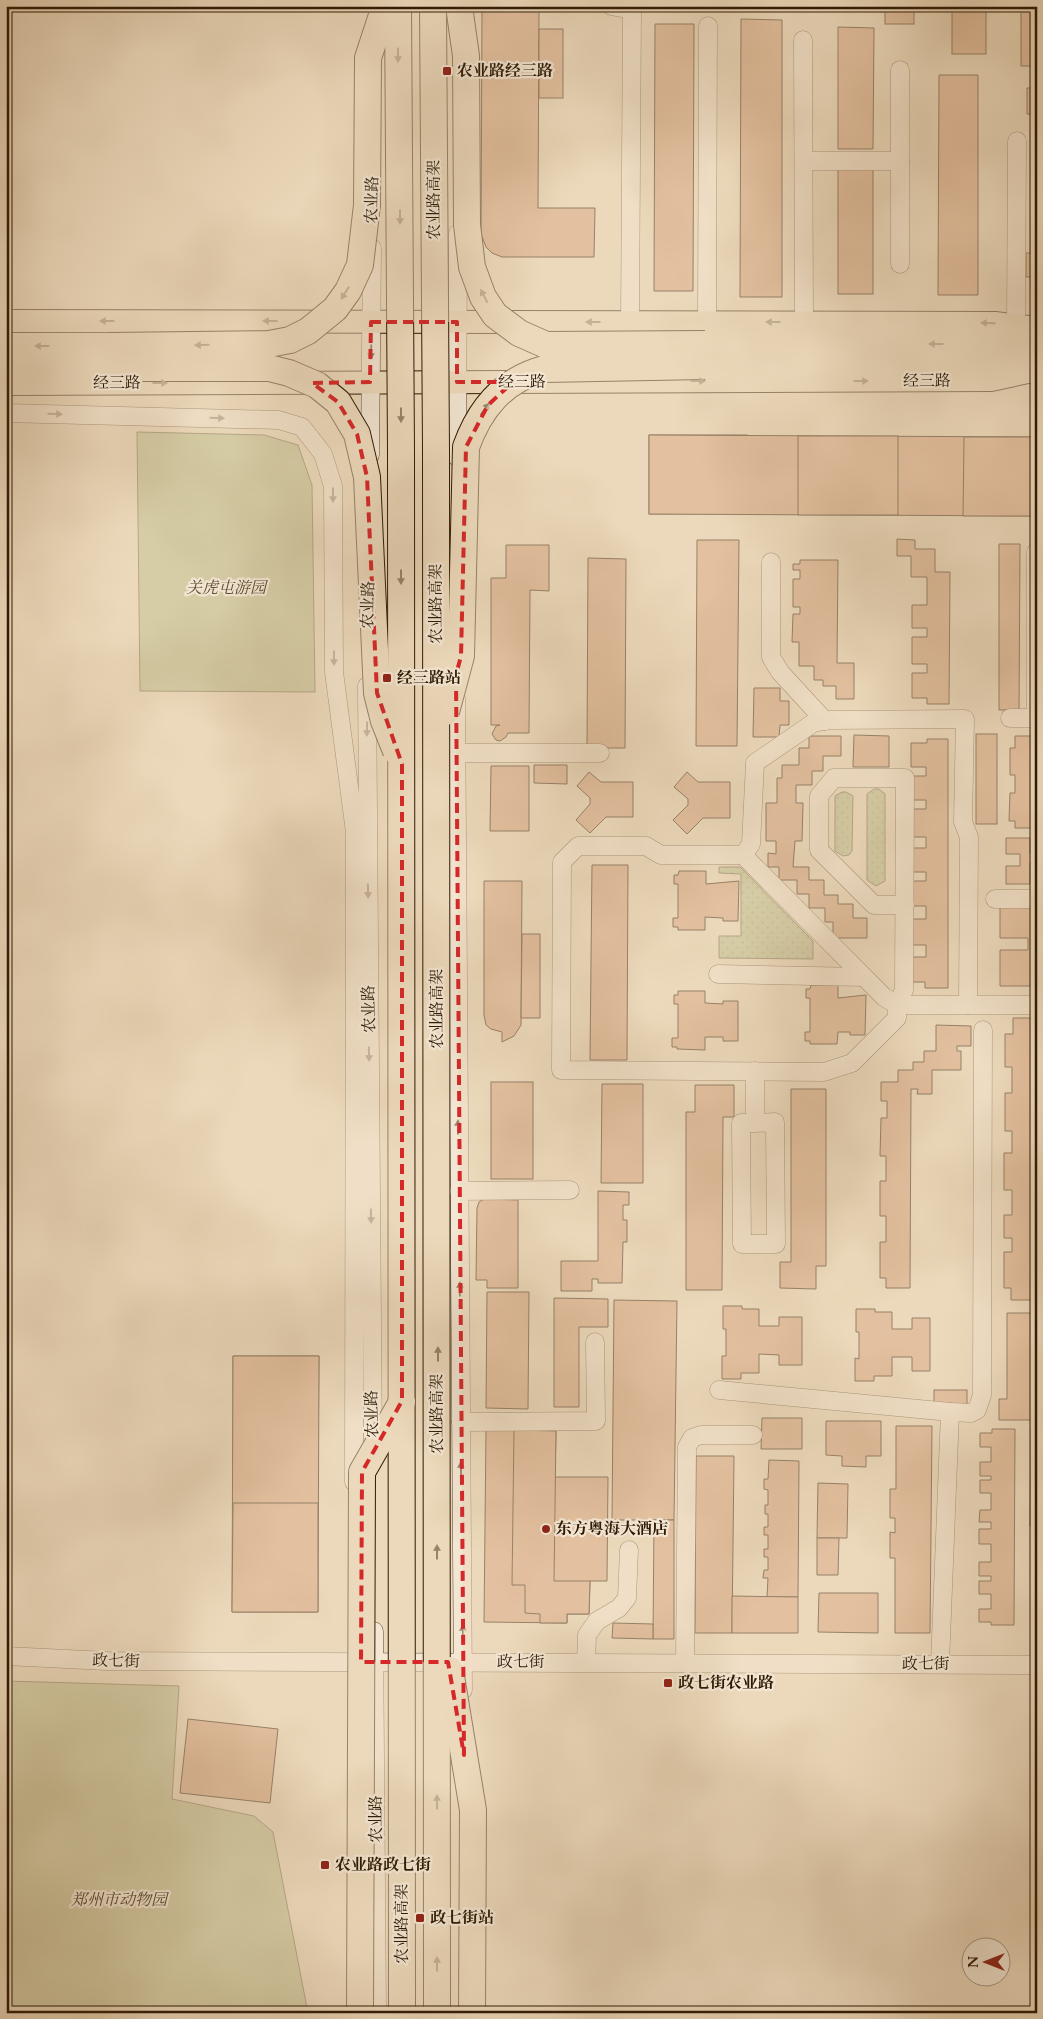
<svg xmlns="http://www.w3.org/2000/svg" width="1043" height="2019" viewBox="0 0 1043 2019" font-family="Cardo,'Noto Serif SC',serif">
	<defs>
		<pattern id="grass-dots" width="8" height="8" patternUnits="userSpaceOnUse" patternTransform="scale(1.25)"><rect width="8" height="8" fill="#bbbe8d"/><path d="M2 2h.1M6 6h.1" fill="none" stroke="#a1a378" stroke-width="1.8" stroke-linecap="round"/></pattern>
	</defs>
	<rect width="100%" height="100%" fill="#ecd9bb"/>
	<filter id="stains"><feTurbulence type="fractalNoise" baseFrequency=".004" numOctaves="4"/><feColorMatrix values="0 0 0 0 .2 0 0 0 0 .09 0 0 0 0 .02 0 0 0 .5 -.17"/></filter>
	<radialGradient id="worn" r=".72"><stop offset=".6" stop-color="#630" stop-opacity="0"/><stop offset="1" stop-color="#630" stop-opacity=".3"/></radialGradient>
	<g fill="url(#grass-dots)" stroke="#746c48">
		<polygon points="874,789 879,789 885,794 885,881 876,886 867,880 867,794"/>
		<polygon points="842,792 846,792 853,796 852,851 849,855 843,856 835,851 835,796"/>
		<polygon points="719,867 740,867 813,941 813,959 719,958 719,936 741,936 741,874 719,873"/>
	</g>
	<g fill="#bbbe8d" stroke="#746c48">
		<polygon points="137,432 264,435 298,445 312,485 315,692 140,691"/>
		<polygon points="6,1681 179,1686 172,1799 254,1816 273,1832 308,2013 6,2013"/>
	</g>
	<g fill="#d8a27d" stroke="#2e1a04">
		<rect x="885" y="6" width="29" height="18"/>
		<rect x="952" y="6" width="34" height="48"/>
		<rect x="1021" y="6" width="16" height="60"/>
		<polygon points="482,8 539,9 538,208 595,208 594,257 502,257 492,253 486,247 481,234"/>
		<polygon points="741,19 782,20 782,297 740,297"/>
		<polygon points="655,24 694,24 693,291 654,291"/>
		<polygon points="838,27 874,28 873,149 838,149"/>
		<rect x="539" y="29" width="24" height="69"/>
		<polygon points="939,75 978,75 978,295 938,295"/>
		<polygon points="1032,78 1037,78 1037,287 1031,287 1031,277 1026,277 1026,253 1031,253 1032,114 1027,114 1027,88 1032,88"/>
		<rect x="838" y="168" width="35" height="126"/>
		<polygon points="6,433 7,433 6,574"/>
		<rect x="649" y="435" width="98" height="79"/>
		<polygon points="649,435 1037,437 1037,516 649,514"/>
		<rect x="798" y="436" width="100" height="79"/>
		<polygon points="964,437 1037,437 1037,516 963,516"/>
		<polygon points="897,539 915,540 915,549 935,549 935,572 950,572 949,704 927,704 927,698 912,698 912,673 927,673 927,664 912,664 912,637 927,637 927,628 912,628 912,605 927,605 927,577 911,577 911,556 897,556"/>
		<polygon points="697,540 739,540 737,746 696,746"/>
		<polygon points="999,544 1020,544 1019,710 999,710"/>
		<polygon points="506,545 549,545 549,591 530,590 529,733 508,733 506,737 500,741 496,740 492,734 496,726 500,725 491,725 491,578 506,578"/>
		<polygon points="588,558 626,559 625,748 587,748"/>
		<polygon points="800,560 838,560 837,663 854,663 854,699 836,699 836,686 823,686 823,680 814,680 814,666 799,666 799,642 792,642 793,614 800,614 800,607 793,607 793,579 800,579 800,570 793,570 793,564 800,564"/>
		<polygon points="754,688 780,688 780,701 789,701 789,725 780,725 779,737 753,737"/>
		<rect x="976" y="734" width="21" height="90"/>
		<polygon points="854,735 889,736 889,767 853,767"/>
		<polygon points="809,736 841,736 841,756 823,756 823,771 812,771 812,785 796,785 796,803 803,803 802,841 795,841 793,867 809,867 809,880 824,880 824,895 838,895 838,904 853,904 853,918 867,918 867,938 833,938 833,922 825,922 825,908 809,908 809,894 797,894 797,880 779,880 779,867 768,867 768,853 776,854 776,841 766,841 766,803 777,803 777,778 782,778 782,765 799,765 799,748 809,748"/>
		<polygon points="1015,736 1037,736 1037,828 1015,828 1015,821 1009,821 1010,793 1015,793 1015,775 1010,775 1010,748 1015,748"/>
		<polygon points="927,739 948,739 948,988 925,988 925,982 910,982 910,957 926,957 926,945 910,945 910,919 926,919 926,906 910,906 910,881 926,881 926,872 910,872 911,848 926,848 926,837 911,837 911,809 926,809 926,800 911,800 911,776 926,776 926,767 911,767 911,743 927,743"/>
		<polygon points="534,765 567,765 567,784 534,783"/>
		<polygon points="491,766 529,766 529,831 490,831"/>
		<polygon points="589,772 601,782 633,782 633,817 606,817 590,833 576,820 590,804 590,798 577,786"/>
		<polygon points="687,772 698,782 730,782 730,818 703,818 687,834 673,820 688,805 688,799 674,787"/>
		<polygon points="1006,838 1030,838 1030,853 1037,853 1037,863 1030,863 1030,884 1006,884 1006,866 1020,866 1020,854 1006,854"/>
		<polygon points="592,865 628,865 627,1060 590,1060"/>
		<polygon points="679,871 706,871 706,884 739,881 738,921 723,921 723,918 705,917 705,930 678,930 678,927 673,927 673,918 678,918 678,884 674,884 674,875 678,875"/>
		<polygon points="484,881 522,881 521,1025 514,1036 502,1042 502,1032 491,1029 486,1025 484,1015"/>
		<polygon points="1000,904 1037,904 1037,986 1000,986 1000,950 1028,950 1028,938 1000,938"/>
		<polygon points="522,934 540,934 540,1018 521,1018"/>
		<polygon points="811,985 838,985 838,998 866,995 865,1035 850,1035 850,1032 838,1032 837,1044 810,1044 810,1041 805,1041 805,1032 810,1032 810,998 806,998 806,989 810,989"/>
		<polygon points="678,991 705,991 705,1003 723,1004 723,1001 738,1001 738,1041 723,1041 723,1037 705,1037 705,1050 677,1049 677,1047 672,1047 672,1038 678,1038 678,1004 674,1004 674,995 678,995"/>
		<polygon points="1013,1018 1037,1018 1037,1300 1011,1300 1011,1288 1004,1288 1004,1252 1012,1252 1012,1238 1004,1238 1004,1215 1012,1215 1012,1190 1004,1190 1004,1153 1012,1153 1012,1131 1005,1131 1005,1093 1012,1093 1012,1067 1005,1067 1005,1034 1013,1034"/>
		<polygon points="936,1025 971,1026 971,1046 957,1046 957,1051 961,1051 961,1070 932,1070 932,1094 917,1094 918,1089 911,1089 910,1288 886,1288 886,1278 880,1278 880,1242 886,1242 886,1216 880,1216 880,1181 886,1181 886,1156 880,1156 881,1118 887,1118 887,1101 881,1101 881,1082 898,1082 898,1070 913,1070 913,1062 924,1062 924,1051 936,1051"/>
		<rect x="491" y="1082" width="42" height="97"/>
		<polygon points="602,1084 643,1084 643,1183 601,1183"/>
		<polygon points="695,1085 734,1085 734,1117 723,1117 722,1290 686,1290 686,1112 695,1112"/>
		<polygon points="791,1089 826,1089 826,1266 816,1266 816,1289 780,1288 780,1262 791,1262"/>
		<polygon points="598,1191 629,1192 629,1205 623,1205 623,1220 627,1220 627,1242 623,1242 622,1283 598,1283 598,1279 592,1279 592,1291 561,1291 561,1261 598,1261"/>
		<polygon points="484,1199 518,1200 518,1288 487,1288 487,1280 476,1280 477,1208 479,1202"/>
		<polygon points="487,1292 529,1292 528,1409 486,1408"/>
		<polygon points="554,1298 608,1299 608,1327 579,1327 579,1407 554,1407"/>
		<polygon points="614,1300 677,1301 674,1520 612,1520"/>
		<polygon points="723,1306 742,1306 742,1309 759,1309 759,1326 779,1326 779,1317 802,1317 802,1365 779,1365 779,1355 759,1354 759,1373 741,1373 741,1379 722,1379 722,1356 726,1356 726,1329 723,1329"/>
		<polygon points="856,1309 875,1309 875,1312 892,1312 892,1329 912,1329 912,1318 930,1318 930,1371 912,1371 912,1357 892,1357 892,1376 874,1376 874,1381 855,1381 855,1358 859,1359 859,1332 856,1332"/>
		<polygon points="1007,1313 1037,1313 1037,1420 999,1420 999,1399 1007,1399"/>
		<polygon points="233,1356 319,1356 318,1467 233,1467"/>
		<polygon points="233,1356 319,1356 318,1612 232,1612"/>
		<rect x="934" y="1390" width="33" height="14"/>
		<polygon points="762,1418 802,1418 802,1449 761,1449"/>
		<polygon points="826,1421 881,1421 881,1456 866,1456 866,1467 842,1466 842,1456 826,1455"/>
		<polygon points="896,1426 932,1426 930,1633 895,1633 895,1558 890,1558 890,1532 895,1533 895,1518 890,1518 890,1489 896,1489"/>
		<polygon points="992,1429 1015,1429 1014,1625 991,1625 991,1622 979,1622 979,1609 991,1609 991,1594 979,1594 979,1581 991,1581 991,1576 979,1576 979,1562 991,1562 991,1544 979,1544 979,1529 991,1529 991,1522 979,1522 980,1510 991,1510 991,1493 980,1493 980,1480 991,1480 991,1476 980,1476 980,1462 991,1462 991,1447 980,1447 980,1433 992,1433"/>
		<polygon points="1031,1429 1037,1429 1037,1526 1030,1526"/>
		<polygon points="486,1430 556,1431 555,1477 608,1477 607,1581 590,1581 589,1614 567,1614 567,1623 484,1622"/>
		<polygon points="514,1430 556,1431 554,1581 590,1581 589,1614 567,1614 567,1623 540,1623 540,1614 525,1613 525,1585 512,1585"/>
		<polygon points="696,1456 734,1456 732,1633 695,1633"/>
		<polygon points="769,1460 799,1461 798,1597 767,1597 768,1578 763,1578 764,1570 768,1570 768,1557 764,1557 764,1549 768,1549 768,1535 764,1535 764,1527 768,1527 768,1514 765,1514 765,1505 768,1505 768,1490 764,1489 764,1479 768,1479"/>
		<polygon points="818,1483 848,1484 847,1538 817,1538"/>
		<polygon points="233,1503 318,1503 318,1612 232,1612"/>
		<polygon points="654,1520 674,1520 674,1639 653,1639"/>
		<polygon points="817,1538 839,1538 838,1575 817,1575"/>
		<polygon points="819,1593 878,1593 878,1633 818,1632"/>
		<polygon points="732,1596 798,1597 798,1633 732,1633"/>
		<polygon points="613,1623 653,1624 653,1639 612,1638"/>
		<polygon points="188,1719 278,1729 270,1803 180,1793"/>
	</g>
	<g fill="none" stroke-linecap="round" stroke-linejoin="round">
		<g stroke="#5e4a32" stroke-width="19">
			<g id="minor">
				<polyline points="611,6 632,10 630,322"/>
				<polyline points="803,40 804,322"/>
				<polyline points="900,70 900,264"/>
				<polyline points="804,161 900,161"/>
				<polyline points="707,322 708,26"/>
				<polyline points="1016,326 1017,141"/>
				<polyline points="6,413 279,420 302,427 323,454 333,486 334,672 355,832 354,1482"/>
				<polyline points="370,455 372,248"/>
				<polyline points="457,457 458,233"/>
				<polyline points="771,562 771,657 780,672 825,721"/>
				<polyline points="367,686 373,1450"/>
				<polyline points="456,698 463,1690"/>
				<polyline points="1010,718 1037,718"/>
				<polyline points="1036,718 1036,552"/>
				<polyline points="455,753 600,753"/>
				<polyline points="743,855 751,844 755,763 813,723 830,720 965,719 963,822 969,837 968,1005 1037,1005"/>
				<polyline points="995,899 1037,899"/>
				<polyline points="905,905 874,905 819,850 819,796 834,778 905,778 904,990 897,1005 884,997 743,855 661,855 646,846 578,846 562,862 561,1070 824,1072 852,1063 897,1018 897,1005 968,1005"/>
				<polyline points="718,974 863,977"/>
				<polyline points="755,1071 755,1123 741,1123 742,1244 776,1244 775,1122 755,1123"/>
				<polyline points="459,1191 570,1190"/>
				<polyline points="719,1390 950,1412"/>
				<polyline points="461,1422 596,1421 595,1342"/>
				<polyline points="374,1631 377,2013"/>
				<polyline points="6,1656 107,1661 1037,1665"/>
				<polyline points="586,1662 587,1635 597,1621 619,1608 627,1598 629,1550"/>
				<polyline points="685,1663 687,1447 692,1438 701,1435 753,1435"/>
				<polyline points="940,1664 950,1412 971,1413 977,1410 982,1395 983,1030"/>
			</g>
		</g>
		<g stroke="#2e1a04" stroke-width="24">
			<g id="major">
				<polyline points="6,321 995,323 1037,328"/>
				<polyline points="6,384 991,380 1037,370"/>
			</g>
		</g>
		<g stroke="#2e1a04" stroke-width="28">
			<g id="highway">
				<polyline points="705,344 993,344 1037,339"/>
				<polyline points="6,346 108,346"/>
				<polyline points="705,366 1037,361"/>
				<polyline points="6,368 107,368"/>
			</g>
		</g>
		<use href="#minor" stroke="#f3e6d3" stroke-width="18"/>
		<use href="#major" stroke="#ecd9bb" stroke-width="22"/>
		<use href="#highway" stroke="#ecd9bb" stroke-width="26"/>
		<g stroke="#2e1a04" stroke-width="28" stroke-linecap="butt">
			<g id="highway-bridge">
				<polyline points="398,6 401,450 402,2013"/>
				<polyline points="433,6 436,450 437,2013"/>
				<polyline points="459,6 466,56 467,225 472,267 483,297 495,315 519,333 546,345 705,344"/>
				<polyline points="108,346 269,344 290,340 308,331 335,309 348,291 360,265 367,205 368,58 385,6"/>
				<polyline points="107,368 269,368 289,373 317,385 338,402 357,434 367,477 377,693 384,721 396,751"/>
				<path d="M446,712L461,656L466,447C480,408 503,380 544,369L705,366"/>
				<polyline points="450,1670 473,1810 472,2013"/>
				<polyline points="360,2013 362,1472 402,1402"/>
			</g>
		</g>
		<use href="#highway-bridge" stroke="#ecd9bb" stroke-width="26"/>
	</g>
	<defs><path id="oneway-solid" d="M-6-.8H1V-3.2L6.5 0L1 3.2V.8H-6Z" transform="scale(1.25)"/></defs>
	<g fill="#968369">
		<use href="#oneway-solid" transform="translate(398 55) rotate(90)"/>
		<use href="#oneway-solid" transform="translate(400 217) rotate(90)"/>
		<use href="#oneway-solid" transform="translate(345 293) rotate(122)"/>
		<use href="#oneway-solid" transform="translate(484 296) rotate(-117)"/>
		<use href="#oneway-solid" transform="translate(107 321) rotate(-180)"/>
		<use href="#oneway-solid" transform="translate(270 321) rotate(-180)"/>
		<use href="#oneway-solid" transform="translate(593 322) rotate(-180)"/>
		<use href="#oneway-solid" transform="translate(773 322) rotate(180)"/>
		<use href="#oneway-solid" transform="translate(988 323) rotate(-179)"/>
		<use href="#oneway-solid" transform="translate(936 344) rotate(180)"/>
		<use href="#oneway-solid" transform="translate(202 345) rotate(179)"/>
		<use href="#oneway-solid" transform="translate(42 346) rotate(180)"/>
		<use href="#oneway-solid" transform="translate(698 381)"/>
		<use href="#oneway-solid" transform="translate(861 381)"/>
		<use href="#oneway-solid" transform="translate(160 383)"/>
		<use href="#oneway-solid" transform="translate(485 409) rotate(-53)"/>
		<use href="#oneway-solid" transform="translate(401 415) rotate(90)"/>
		<use href="#oneway-solid" transform="translate(401 577) rotate(90)"/>
		<use href="#oneway-solid" transform="translate(438 1354) rotate(-90)"/>
		<use href="#oneway-solid" transform="translate(437 1552) rotate(-90)"/>
		<use href="#oneway-solid" transform="translate(437 1802) rotate(-90)"/>
		<use href="#oneway-solid" transform="translate(437 1964) rotate(-90)"/>
	</g>
	<g fill="#9a8a76">
		<use href="#oneway-solid" transform="translate(371 352) rotate(91)"/>
		<use href="#oneway-solid" transform="translate(55 414) rotate(1)"/>
		<use href="#oneway-solid" transform="translate(217 418) rotate(1)"/>
		<use href="#oneway-solid" transform="translate(333 495) rotate(90)"/>
		<use href="#oneway-solid" transform="translate(334 658) rotate(90)"/>
		<use href="#oneway-solid" transform="translate(367 729) rotate(91)"/>
		<use href="#oneway-solid" transform="translate(368 891) rotate(89)"/>
		<use href="#oneway-solid" transform="translate(369 1054) rotate(89)"/>
		<use href="#oneway-solid" transform="translate(458 1127) rotate(-90)"/>
		<use href="#oneway-solid" transform="translate(371 1216) rotate(89)"/>
		<use href="#oneway-solid" transform="translate(460 1289) rotate(-90)"/>
		<use href="#oneway-solid" transform="translate(461 1469) rotate(-91)"/>
		<use href="#oneway-solid" transform="translate(463 1632) rotate(-91)"/>
	</g>
	<path d="M0 0H1043V2019H0ZM371,322H457V382H513L488,405L466,447L461,656L456,675L464,1755L448,1662H361L362,1472L402,1401V764L377,693L367,477L357,434L338,402L312,383L370,382Z" fill="#ecd9bb" fill-opacity=".55" fill-rule="evenodd"/>
	<path fill="none" stroke="#d62828" stroke-width="4" stroke-dasharray="10 6" stroke-linejoin="round" d="M371,322H457V382H513L488,405L466,447L461,656L456,675L464,1755L448,1662H361L362,1472L402,1401V764L377,693L367,477L357,434L338,402L312,383L370,382Z"/>
	<g fill="#8f2418" stroke="#f3e6d3" stroke-width="2">
		<rect x="442" y="66" width="10" height="10" rx="2.5"/>
		<rect x="382" y="673" width="10" height="10" rx="2.5"/>
		<circle cx="546" cy="1529" r="5"/>
		<rect x="663" y="1678" width="10" height="10" rx="2.5"/>
		<rect x="320" y="1860" width="10" height="10" rx="2.5"/>
		<rect x="415" y="1913" width="10" height="10" rx="2.5"/>
	</g>
	<g text-anchor="middle" dominant-baseline="central" stroke-width="4.5" stroke-linejoin="round" paint-order="stroke">
		<g font-size="16" font-weight="bold" fill="#2e1a04" stroke="#f3e6d3" text-anchor="start">
			<text x="457" y="71">农业路经三路</text>
			<text x="397" y="678">经三路站</text>
			<text x="556" y="1529">东方粤海大酒店</text>
			<text x="678" y="1683">政七街农业路</text>
			<text x="335" y="1865">农业路政七街</text>
			<text x="430" y="1918">政七街站</text>
		</g>
		<g font-size="16" fill="#2e1a04" stroke="#f3e6d3">
			<text transform="translate(372 200) rotate(-89)">农业路</text>
			<text transform="translate(434 200) rotate(-90)">农业路高架</text>
			<text x="927" y="381">经三路</text>
			<text x="522" y="382">经三路</text>
			<text x="117" y="383">经三路</text>
			<text transform="translate(436 604) rotate(-90)">农业路高架</text>
			<text transform="translate(368 605) rotate(-89)">农业路</text>
			<text transform="translate(369 1009) rotate(-91)">农业路</text>
			<text transform="translate(437 1009) rotate(-90)">农业路高架</text>
			<text transform="translate(372 1414) rotate(-91)">农业路</text>
			<text transform="translate(437 1414) rotate(-90)">农业路高架</text>
			<text transform="translate(116 1661) rotate(1)">政七街</text>
			<text x="521" y="1662">政七街</text>
			<text x="926" y="1664">政七街</text>
			<text transform="translate(376 1819) rotate(-90)">农业路</text>
			<text transform="translate(402 1924) rotate(-90)">农业路高架</text>
		</g>
		<g font-size="16" font-style="italic" fill="#584b2d" stroke="#f3e6d3">
			<text x="226" y="588">关虎屯游园</text>
			<text x="119" y="1900">郑州市动物园</text>
		</g>
	</g>
	<rect width="1043" height="2019" fill="none" stroke="#ecd9bb" stroke-width="25"/>
	<rect x="8" y="8" width="1028" height="2004" fill="none" stroke="#2e1a04" stroke-width="2.5"/>
	<rect x="12" y="12" width="1018" height="1994" fill="none" stroke="#2e1a04"/>
	<g transform="translate(986 1962) rotate(270)"><circle r="24" fill="#f3e6d3" stroke="#a49480"/>
	<path d="M0-4L9 19L0 12L-9 19Z" fill="#8f2418"/>
	<text y="-8" font-size="14" font-weight="bold" text-anchor="middle" fill="#2e1a04">N</text>
	</g>
	<rect width="100%" height="100%" filter="url(#stains)"/>
	<rect width="100%" height="100%" fill="url(#worn)"/>
</svg>
